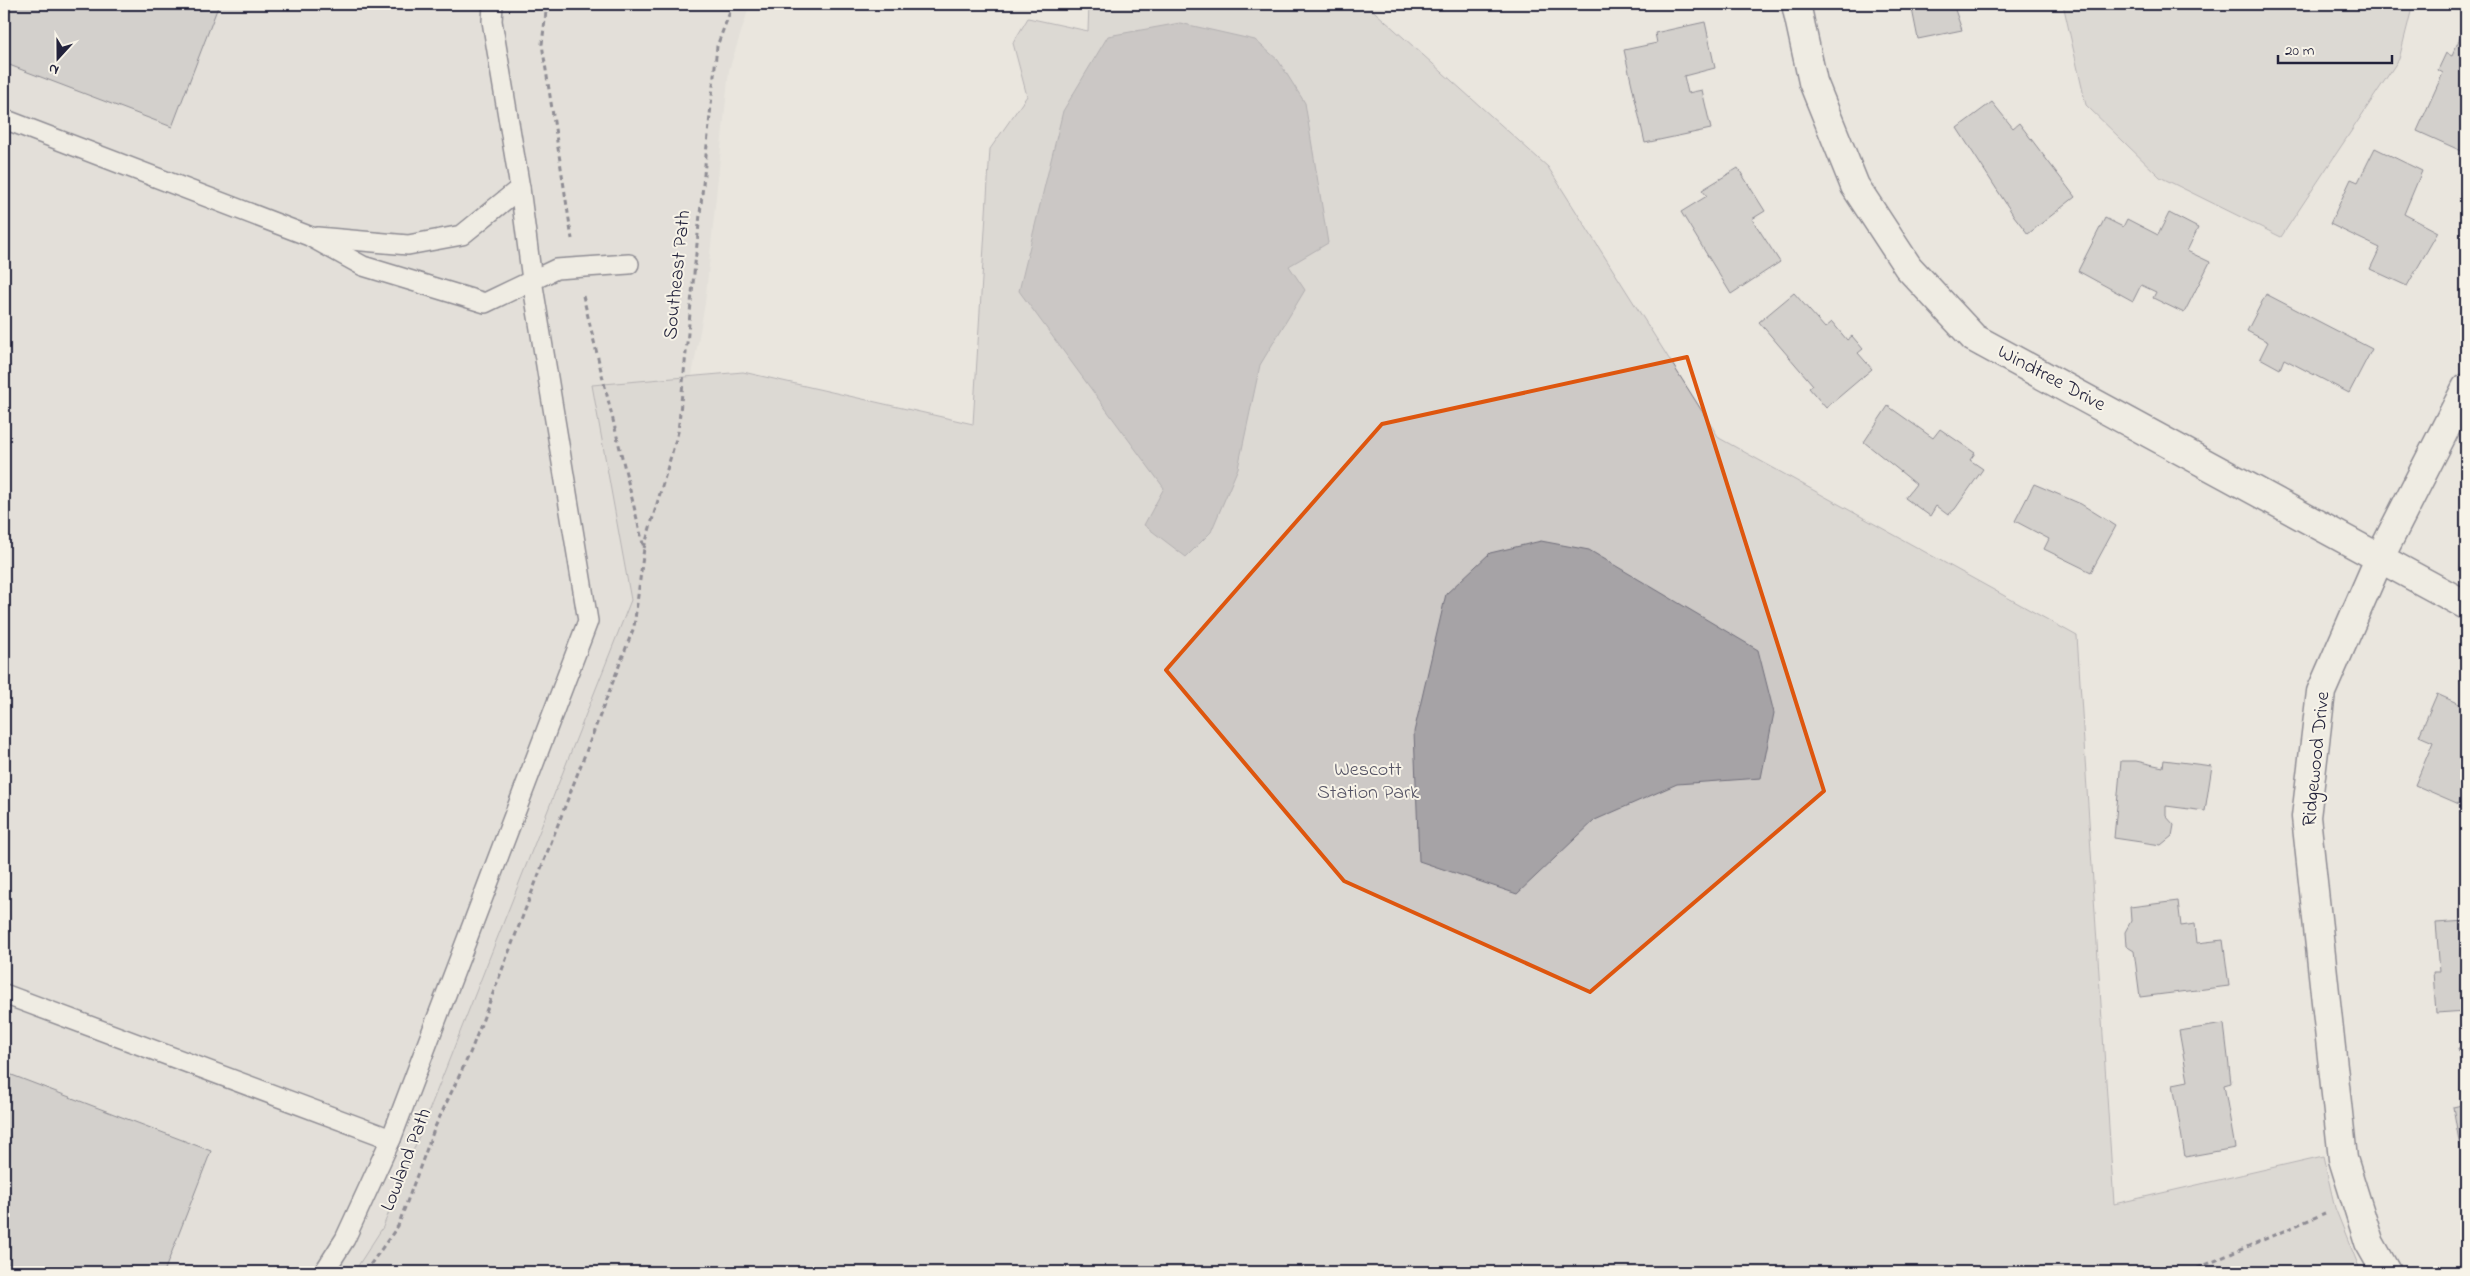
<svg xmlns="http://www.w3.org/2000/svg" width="2470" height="1276" viewBox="0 0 2470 1276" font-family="'Indie Flower',sans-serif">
	<rect width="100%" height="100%" fill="#eae6de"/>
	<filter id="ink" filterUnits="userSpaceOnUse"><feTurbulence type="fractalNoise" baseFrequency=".02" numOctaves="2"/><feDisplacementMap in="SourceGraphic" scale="10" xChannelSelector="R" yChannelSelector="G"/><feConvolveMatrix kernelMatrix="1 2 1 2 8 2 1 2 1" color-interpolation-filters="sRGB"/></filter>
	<g filter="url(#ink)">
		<polygon fill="#dbd8d2" points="4,4 750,4 729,70 705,303 649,614 383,1227 354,1272 4,1272"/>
		<g fill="#cdc9c6" stroke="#787680">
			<polygon points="1089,4 1366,4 1548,167 1719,438 2077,636 2114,1204 2323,1156 2335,1208 2361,1272 354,1272 383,1227 631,600 592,385 743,372 973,424 990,149 1027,96 1013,43 1028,18 1088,31"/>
			<polygon points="2063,4 2413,4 2399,59 2281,237 2160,177 2086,105"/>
		</g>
		<g fill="#a6a3a6" stroke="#716f7b">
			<polygon points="1180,23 1255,40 1278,60 1305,103 1328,243 1289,266 1305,290 1260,365 1238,468 1211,532 1186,557 1144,525 1164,488 1019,291 1063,111 1108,36"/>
			<polygon points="1541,541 1589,550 1758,650 1774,713 1761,778 1677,784 1595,820 1517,894 1419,861 1414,732 1446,594 1490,553"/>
		</g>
		<g fill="#b8b6b5" stroke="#22223b">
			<polygon points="4,4 219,4 172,127 4,63"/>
			<polygon points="1911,4 1953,4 1962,30 1918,39"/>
			<polygon points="1705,22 1715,68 1684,76 1688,93 1702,90 1711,129 1645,143 1624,50 1657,43 1655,33"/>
			<polygon points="2466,24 2466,153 2417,131 2443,73 2438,70 2446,53 2452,56"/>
			<polygon points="1992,102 2013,128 2019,123 2075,197 2028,234 2014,216 1957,128"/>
			<polygon points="2375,148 2422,171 2404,214 2438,232 2407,286 2370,269 2380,248 2330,224 2351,179 2358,182"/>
			<polygon points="1738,168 1765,211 1752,219 1780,262 1731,294 1681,212 1707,196 1702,190"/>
			<polygon points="2169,213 2198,228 2187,251 2210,262 2184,313 2153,298 2156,292 2141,285 2133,301 2078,271 2105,218 2123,227 2127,219 2158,235"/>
			<polygon points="1794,293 1825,328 1832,322 1847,340 1852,336 1863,349 1858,353 1872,369 1826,408 1809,388 1813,385 1759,322"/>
			<polygon points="2266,294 2372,349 2349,393 2284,359 2280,369 2260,358 2268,342 2247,331"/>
			<polygon points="1888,406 1933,438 1940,429 1975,453 1970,460 1983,469 1955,509 1948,515 1936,506 1930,516 1905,498 1916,484 1864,442"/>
			<polygon points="2034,484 2081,504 2116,526 2091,572 2044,549 2049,539 2015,521"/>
			<polygon points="2437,694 2466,707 2466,807 2415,785 2433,742 2419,736"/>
			<polygon points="2164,760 2212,766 2205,811 2166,806 2166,816 2174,825 2172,836 2161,845 2114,838 2121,761 2136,761 2163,767"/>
			<polygon points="2178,901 2181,926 2195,924 2197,943 2223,940 2229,986 2140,997 2134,951 2126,946 2125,932 2131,921 2130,907"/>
			<polygon points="2466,921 2466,1011 2436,1013 2433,972 2440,972 2436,923"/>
			<polygon points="2224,1024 2231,1083 2224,1085 2235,1148 2185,1157 2173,1084 2188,1081 2179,1031"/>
			<polygon points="2466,1047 2466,1094 2458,1048"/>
			<polygon points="4,1072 211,1151 164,1272 4,1272"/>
			<polygon points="2466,1104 2466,1169 2464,1169 2453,1107"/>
		</g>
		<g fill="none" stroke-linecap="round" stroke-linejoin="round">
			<g stroke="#22223b" stroke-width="22">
				<g id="service">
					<polyline points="4,119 309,236 363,266 485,303 556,269 629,264"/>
					<polyline points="317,237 408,245 462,235 520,188"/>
					<polyline points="4,994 391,1139"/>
					<polyline points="324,1272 345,1239 391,1139 588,621 532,280 520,188 492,21 493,4"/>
				</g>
			</g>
			<g stroke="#22223b" stroke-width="31">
				<g id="minor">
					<polyline points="1796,4 1813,82 1855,186 1908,267 1974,338 2466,605"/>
					<polyline points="2386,1272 2369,1242 2343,1159 2306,817 2321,692 2380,557 2466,388"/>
				</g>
			</g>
			<g stroke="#22223b" stroke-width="3" stroke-dasharray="5 4" stroke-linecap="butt">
				<polyline points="547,4 542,44 572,239"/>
				<polyline points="644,548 678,432 717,46 733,4"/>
				<polyline points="365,1272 398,1226 435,1127 470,1053 634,627 644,548 583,296"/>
				<polyline points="2189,1272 2325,1213"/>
			</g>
			<use href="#service" stroke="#f7f3e8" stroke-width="19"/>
			<use href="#minor" stroke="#f7f3e8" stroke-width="28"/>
		</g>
	</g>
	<path d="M0 0H2470V1276H0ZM1687,357L1824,791L1590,992L1344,881L1166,670L1382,424Z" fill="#eae6de" fill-opacity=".55" fill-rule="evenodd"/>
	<path fill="none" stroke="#de560e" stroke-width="4" stroke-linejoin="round" d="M1687,357L1824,791L1590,992L1344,881L1166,670L1382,424Z"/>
	<g text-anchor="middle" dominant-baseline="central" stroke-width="4" stroke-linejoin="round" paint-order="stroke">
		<g font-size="20" fill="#22223b" stroke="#f7f3e8">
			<text transform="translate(678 275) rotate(-84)">Southeast Path</text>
			<text transform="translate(2051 379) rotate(28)">Windtree Drive</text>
			<text transform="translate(2317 759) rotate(-84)">Ridgewood Drive</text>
			<text transform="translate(407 1160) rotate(-69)">Lowland Path</text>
		</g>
		<g font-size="20" fill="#555465" stroke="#f7f3e8">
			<text x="1368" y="770">Wescott<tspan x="1368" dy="23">Station Park</tspan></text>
		</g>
	</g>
	<rect width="2470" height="1276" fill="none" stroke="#f7f3e8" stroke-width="20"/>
	<rect x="10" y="10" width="2450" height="1256" fill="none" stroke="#22223b" stroke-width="2" filter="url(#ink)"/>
	<g transform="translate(58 58) rotate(201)" stroke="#f7f3e8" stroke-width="4" paint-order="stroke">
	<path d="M0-4L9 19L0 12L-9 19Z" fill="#22223b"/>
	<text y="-8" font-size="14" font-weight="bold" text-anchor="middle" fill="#22223b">N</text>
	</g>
	<path d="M2278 55v8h114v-8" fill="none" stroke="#22223b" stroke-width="2.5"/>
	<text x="2285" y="55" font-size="15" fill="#22223b" stroke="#f7f3e8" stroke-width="4" paint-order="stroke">20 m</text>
</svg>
